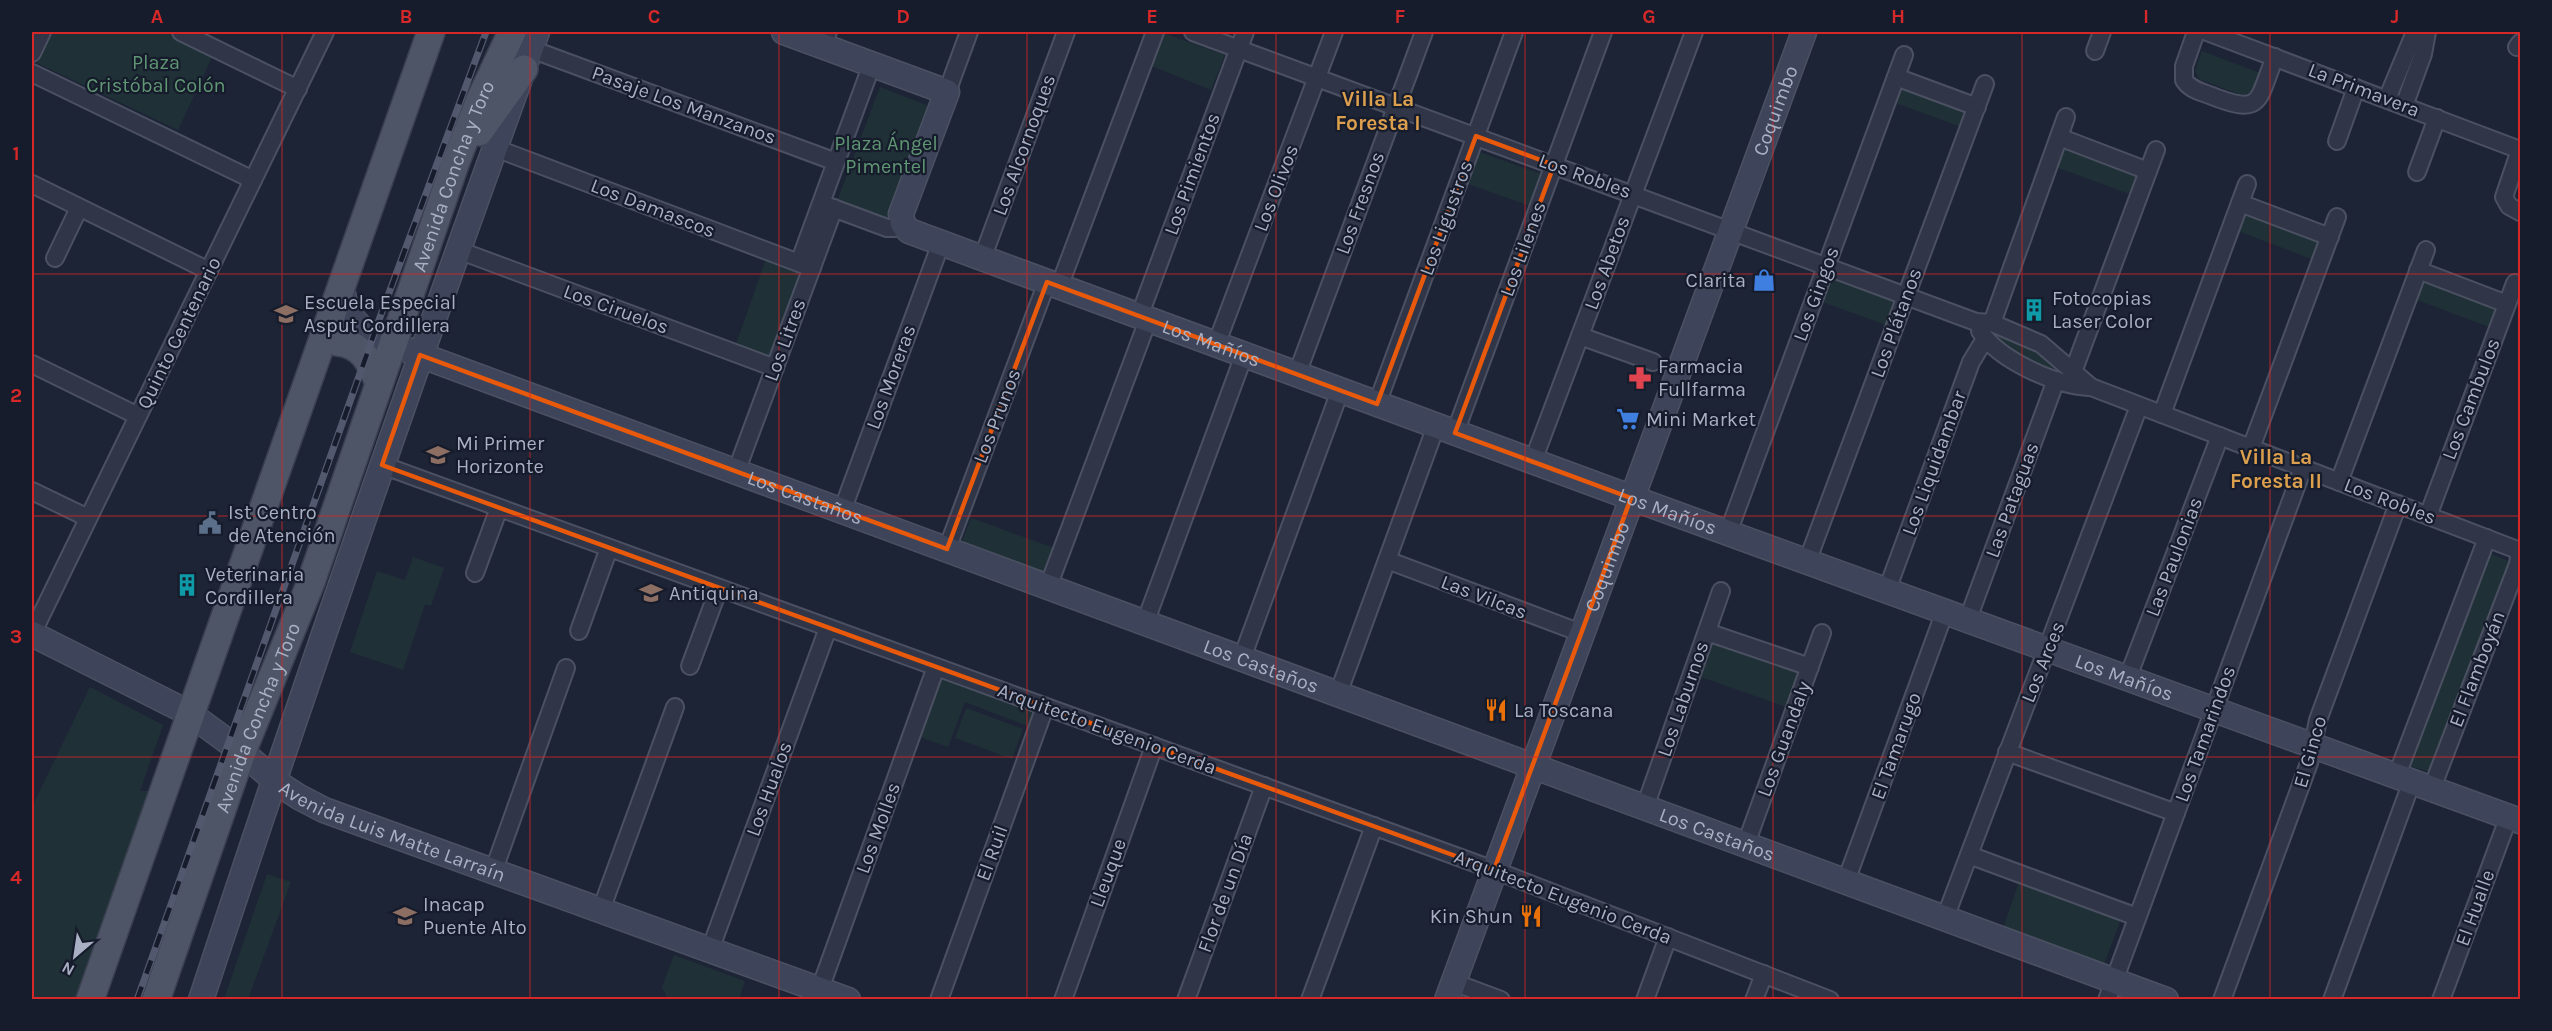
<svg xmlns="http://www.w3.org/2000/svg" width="2552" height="1031" viewBox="0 0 2552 1031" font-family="Karla,sans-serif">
	<rect width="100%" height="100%" fill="#1d2436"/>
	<g fill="#1f3137">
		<polygon points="52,32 165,32 213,55 178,130 37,63"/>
		<polygon points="1160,32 1225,55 1211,90 1149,65"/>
		<path d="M2202,51L2260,73C2255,84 2254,94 2241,95L2199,79L2195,71Z"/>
		<polygon points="1900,83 1968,108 1961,127 1893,102"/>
		<polygon points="880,87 934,108 891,222 837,201"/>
		<polygon points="2063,145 2143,174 2135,196 2056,167"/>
		<polygon points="1479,152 1542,174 1530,206 1468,184"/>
		<polygon points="2245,211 2321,240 2314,260 2238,231"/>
		<polygon points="767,256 799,270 803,274 772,358 736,344"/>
		<polygon points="1829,275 1895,299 1886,325 1820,301"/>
		<polygon points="2423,278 2502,307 2494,329 2415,299"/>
		<polygon points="1994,331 2042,354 2060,370 2048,371 2003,347"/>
		<polygon points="971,518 1054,548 1045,574 961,544"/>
		<polygon points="2489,553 2511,562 2431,772 2409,766"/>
		<polygon points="413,557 444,568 431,606 425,604 403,670 350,652 377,571 405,580"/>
		<polygon points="1714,640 1802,671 1789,708 1701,677"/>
		<polygon points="942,678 1034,712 1028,726 965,702 948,747 920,737"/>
		<polygon points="90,687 163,725 140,791 151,791 77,999 32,999 32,807"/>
		<polygon points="966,708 1023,729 1012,759 955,738"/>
		<polygon points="267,874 291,882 248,999 224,999"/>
		<polygon points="2019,882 2121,919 2103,967 2002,931"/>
		<polygon points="674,955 745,981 739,999 668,999 662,987"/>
	</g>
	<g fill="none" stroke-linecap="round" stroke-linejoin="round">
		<g stroke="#4b5162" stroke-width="20">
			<g id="street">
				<polyline points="181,32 298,89"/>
				<polyline points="1193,32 1976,322 1992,323 2041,344 2091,387 2520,551"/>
				<path d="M2196,32L2184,66V80C2190,90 2202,92 2212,96C2263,116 2257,101 2275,57"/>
				<polyline points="2207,32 2520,150"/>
				<polyline points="822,46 828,32"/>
				<polyline points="2517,47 2520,43"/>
				<polyline points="531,49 836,162"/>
				<polyline points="2095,51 2102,32"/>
				<polyline points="32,53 42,32"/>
				<polyline points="32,73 253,180"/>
				<polyline points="1896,77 1977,107"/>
				<polyline points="947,92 969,32"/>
				<polyline points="2387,99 2415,32"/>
				<polyline points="2404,106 2423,54 2427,32"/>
				<polyline points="2059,137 2148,171"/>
				<polyline points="2337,141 2356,88"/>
				<polyline points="495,148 812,268"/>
				<polyline points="2520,150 2504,197 2509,206 2520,212"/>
				<polyline points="2417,172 2437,118"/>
				<polyline points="32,184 209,271"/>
				<polyline points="2240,203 2330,237"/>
				<polyline points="825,205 887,228 894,228 903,224"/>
				<polyline points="458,250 775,368"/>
				<polyline points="55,258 79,208"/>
				<polyline points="982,259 1066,32"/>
				<polyline points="799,263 872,64"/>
				<polyline points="2418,270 2507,304"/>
				<polyline points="1059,287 1155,32"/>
				<polyline points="1139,317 1245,32"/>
				<polyline points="1992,323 2066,117"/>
				<path d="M1980,331C1999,360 2056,386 2090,387"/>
				<polyline points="1580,336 1653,362"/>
				<polyline points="1216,345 1334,32"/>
				<polyline points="32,364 138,416"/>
				<polyline points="2073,372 2156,150"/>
				<polyline points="1297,374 1424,32"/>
				<polyline points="1377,404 1514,32"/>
				<polyline points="2162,414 2247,184"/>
				<polyline points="1455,433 1603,32"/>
				<polyline points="2251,448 2337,217"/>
				<polyline points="1533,461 1694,32"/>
				<polyline points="382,465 1494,870 1830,1000"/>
				<polyline points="736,472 834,208"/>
				<polyline points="2339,482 2426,250"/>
				<polyline points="32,491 88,518"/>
				<polyline points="842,511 941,243"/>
				<polyline points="2428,516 2515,283"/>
				<polyline points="1728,533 1904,55"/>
				<polyline points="947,549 1047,282"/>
				<polyline points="1387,560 1581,633"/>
				<polyline points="1807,562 1985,84"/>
				<polyline points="475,573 499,508"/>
				<polyline points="1048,587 1148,320"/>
				<polyline points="1887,590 1971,362 1985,339"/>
				<polyline points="1968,619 2056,380"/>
				<polyline points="1145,623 1244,355"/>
				<polyline points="579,631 609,548"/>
				<polyline points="1707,632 1810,667"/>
				<polyline points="32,634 325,32"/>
				<polyline points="1242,658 1340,391"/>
				<polyline points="690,666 719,588"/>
				<polyline points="2128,677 2220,436"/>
				<polyline points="1338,694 1436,426"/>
				<polyline points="2007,752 2176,813"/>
				<polyline points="2397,775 2487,538"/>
				<polyline points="2432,788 2518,564 2520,550"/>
				<polyline points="1645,807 1721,591"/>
				<polyline points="1746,844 1822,633"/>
				<polyline points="1969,855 2137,917"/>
				<polyline points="493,872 566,668"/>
				<polyline points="1846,881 1945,611"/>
				<polyline points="601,910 675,707"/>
				<polyline points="1945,918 2139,406"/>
				<polyline points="710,950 828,628"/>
				<polyline points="1453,982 1501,1000"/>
				<polyline points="820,989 936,667"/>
				<polyline points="939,1000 1045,707"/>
				<polyline points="1063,1000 1154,746"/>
				<polyline points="1186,1000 1264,786"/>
				<polyline points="1310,1000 1374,826"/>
				<polyline points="1645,1000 1668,937"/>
				<polyline points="1754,1000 1764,974"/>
				<polyline points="2107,1000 2303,468"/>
				<polyline points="2222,1000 2309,763 2318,720 2398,504"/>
				<polyline points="2332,1000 2412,781"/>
				<polyline points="2441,1000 2509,816"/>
			</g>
		</g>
		<g stroke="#4b5162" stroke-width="27">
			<g id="secondary">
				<path id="s1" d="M784,32L947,92L901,214L903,224L909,231L1654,506L2520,821"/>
				<path id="s2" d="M342,289C348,335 382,339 420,355L2166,1000"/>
				<path id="s3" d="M32,634L189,713L242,752L279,784L299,797L324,810L848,1000"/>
				<path d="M201,1000C308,675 420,353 537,32"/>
				<path id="s4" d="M1447,1000L1804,32"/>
			</g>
		</g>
		<g stroke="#3a4050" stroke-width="30">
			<g id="primary">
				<polyline points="479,132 524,69"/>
				<path d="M337,342C362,344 370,362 379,383"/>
				<polyline points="90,1000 431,32"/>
				<path id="s5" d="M156,1000L242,752L311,582L455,164L479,102L512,32"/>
			</g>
		</g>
		<use href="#street" stroke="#303647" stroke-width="16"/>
		<use href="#secondary" stroke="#3e455a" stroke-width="24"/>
		<use href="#primary" stroke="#4e5567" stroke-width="27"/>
		<g stroke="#52596e" stroke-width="7">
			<polyline id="rail" points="137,1000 379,320 486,32"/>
		</g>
		<use href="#rail" stroke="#161c2b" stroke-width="4.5" stroke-dasharray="14" stroke-linecap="butt"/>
	</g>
	<path fill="none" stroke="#e8590c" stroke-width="4.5" stroke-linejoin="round" d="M1476,136L1554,165L1455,433L1631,498L1494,870L382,465L420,355L947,549L1047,282L1377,404Z"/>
	<path fill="none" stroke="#d62828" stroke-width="1.5" stroke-opacity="0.55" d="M282,32V1000M530,32V1000M779,32V1000M1027,32V1000M1276,32V1000M1525,32V1000M1773,32V1000M2022,32V1000M2270,32V1000M32,274H2520M32,516H2520M32,757H2520"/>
	<defs>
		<g id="shop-bare" transform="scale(1.8)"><path d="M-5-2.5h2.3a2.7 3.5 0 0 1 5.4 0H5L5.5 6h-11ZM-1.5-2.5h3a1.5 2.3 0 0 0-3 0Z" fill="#3f7fe0" stroke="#161c2b" stroke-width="2.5" paint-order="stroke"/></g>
		<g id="building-bare" transform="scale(1.8)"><path d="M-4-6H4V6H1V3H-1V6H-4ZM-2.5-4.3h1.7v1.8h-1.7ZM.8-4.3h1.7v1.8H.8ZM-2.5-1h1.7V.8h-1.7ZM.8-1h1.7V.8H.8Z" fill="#0f9aa8" stroke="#161c2b" stroke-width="2.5" paint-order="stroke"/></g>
		<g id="school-bare" transform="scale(1.8)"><path d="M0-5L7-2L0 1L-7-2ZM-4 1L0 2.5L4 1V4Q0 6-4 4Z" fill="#8d6e63" stroke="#161c2b" stroke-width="2.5" paint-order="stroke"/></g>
		<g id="pharmacy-bare" transform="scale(1.8)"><path d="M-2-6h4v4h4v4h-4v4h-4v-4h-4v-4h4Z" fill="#e0444e" stroke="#161c2b" stroke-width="2.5" paint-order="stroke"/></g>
		<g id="supermarket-bare" transform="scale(1.8)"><path d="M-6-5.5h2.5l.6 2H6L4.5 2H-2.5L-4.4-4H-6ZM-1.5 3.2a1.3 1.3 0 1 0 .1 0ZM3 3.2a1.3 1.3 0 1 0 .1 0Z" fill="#3f7fe0" stroke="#161c2b" stroke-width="2.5" paint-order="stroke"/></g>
		<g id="civic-bare" transform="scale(1.8)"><path d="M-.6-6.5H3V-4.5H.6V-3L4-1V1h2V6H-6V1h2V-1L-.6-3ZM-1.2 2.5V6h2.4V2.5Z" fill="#5c6f8a" stroke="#161c2b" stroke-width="2.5" paint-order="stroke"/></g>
		<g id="restaurant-bare" transform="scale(1.8)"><path d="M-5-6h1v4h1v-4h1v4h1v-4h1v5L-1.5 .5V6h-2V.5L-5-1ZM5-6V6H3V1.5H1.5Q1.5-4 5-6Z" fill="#e8710a" stroke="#161c2b" stroke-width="2.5" paint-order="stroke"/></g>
		<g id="university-bare" transform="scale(1.8)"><path d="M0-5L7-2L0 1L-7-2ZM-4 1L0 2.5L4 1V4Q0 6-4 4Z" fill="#8d6e63" stroke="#161c2b" stroke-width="2.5" paint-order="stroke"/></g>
	</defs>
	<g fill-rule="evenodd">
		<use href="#shop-bare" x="1764" y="280"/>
		<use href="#building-bare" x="2034" y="310"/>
		<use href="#school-bare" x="286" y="314"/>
		<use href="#pharmacy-bare" x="1640" y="378"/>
		<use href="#supermarket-bare" x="1628" y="419"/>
		<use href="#school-bare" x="438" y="455"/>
		<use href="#civic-bare" x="210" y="523"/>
		<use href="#building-bare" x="187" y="585"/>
		<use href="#school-bare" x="651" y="593"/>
		<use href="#restaurant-bare" x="1496" y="710"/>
		<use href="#university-bare" x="405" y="916"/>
		<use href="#restaurant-bare" x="1531" y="916"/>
	</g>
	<g text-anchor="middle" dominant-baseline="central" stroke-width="4.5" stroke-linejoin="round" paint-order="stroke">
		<g font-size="20" fill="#609674" stroke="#161c2b">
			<text x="156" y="62">Plaza<tspan x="156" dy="23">Cristóbal Colón</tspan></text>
			<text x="886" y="143">Plaza Ángel<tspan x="886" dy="23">Pimentel</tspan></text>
		</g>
		<g font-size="20" fill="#aab0c4" stroke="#161c2b">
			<text transform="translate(2364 90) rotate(21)">La Primavera</text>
			<text transform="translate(684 105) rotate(20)">Pasaje Los Manzanos</text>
			<text stroke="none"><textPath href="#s4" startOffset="948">Coquimbo</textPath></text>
			<text transform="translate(1024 145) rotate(-70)">Los Alcornoques</text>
			<text transform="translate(1192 174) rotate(-70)">Los Pimientos</text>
			<text stroke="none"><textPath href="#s5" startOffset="876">Avenida Concha y Toro</textPath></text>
			<text transform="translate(1585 176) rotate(20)">Los Robles</text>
			<text transform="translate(1276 188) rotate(-69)">Los Olivos</text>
			<text transform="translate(1360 203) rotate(-70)">Los Fresnos</text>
			<text transform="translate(653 208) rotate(21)">Los Damascos</text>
			<text transform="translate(1446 218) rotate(-70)">Los Ligustros</text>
			<text transform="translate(1523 249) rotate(-70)">Los Lilenes</text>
			<text transform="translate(1607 263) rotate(-70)">Los Abetos</text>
			<text transform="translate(1816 294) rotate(-70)">Los Gingos</text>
			<text transform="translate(616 309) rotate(20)">Los Ciruelos</text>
			<text transform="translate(1896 323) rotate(-70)">Los Plátanos</text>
			<text transform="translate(179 333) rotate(-64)">Quinto Centenario</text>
			<text transform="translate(785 340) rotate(-70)">Los Litres</text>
			<text stroke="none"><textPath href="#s1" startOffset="646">Los Mañíos</textPath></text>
			<text transform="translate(891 377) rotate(-70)">Los Moreras</text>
			<text transform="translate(2471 399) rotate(-69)">Los Cambulos</text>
			<text transform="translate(997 416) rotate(-69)">Los Prunos</text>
			<text transform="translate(1934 463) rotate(-70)">Los Liquidambar</text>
			<text stroke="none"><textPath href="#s2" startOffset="520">Los Castaños</textPath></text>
			<text transform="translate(2012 500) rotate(-70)">Las Pataguas</text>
			<text transform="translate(2390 501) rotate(21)">Los Robles</text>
			<text stroke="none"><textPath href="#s1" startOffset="1132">Los Mañíos</textPath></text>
			<text transform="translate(2174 557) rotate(-69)">Las Paulonias</text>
			<text stroke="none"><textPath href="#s4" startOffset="462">Coquimbo</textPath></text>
			<text transform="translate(1484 597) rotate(21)">Las Vilcas</text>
			<text transform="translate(2043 662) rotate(-68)">Los Arces</text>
			<text stroke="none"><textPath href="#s2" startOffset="1006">Los Castaños</textPath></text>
			<text transform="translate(2477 669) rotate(-69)">El Flamboyán</text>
			<text stroke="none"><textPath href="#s1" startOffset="1618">Los Mañíos</textPath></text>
			<text transform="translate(1683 699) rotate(-71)">Los Laburnos</text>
			<text stroke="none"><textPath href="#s5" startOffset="300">Avenida Concha y Toro</textPath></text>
			<text transform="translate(1107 729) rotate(20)">Arquitecto Eugenio Cerda</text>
			<text transform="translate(2205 734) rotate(-70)">Los Tamarindos</text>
			<text transform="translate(1784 739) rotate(-70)">Los Guandaly</text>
			<text transform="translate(1896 746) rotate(-70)">El Tamarugo</text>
			<text transform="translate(2310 752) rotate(-74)">El Ginco</text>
			<text transform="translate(769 789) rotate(-70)">Los Hualos</text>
			<text transform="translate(878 828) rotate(-70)">Los Molles</text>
			<text stroke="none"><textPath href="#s3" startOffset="414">Avenida Luis Matte Larraín</textPath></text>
			<text stroke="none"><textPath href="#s2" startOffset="1492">Los Castaños</textPath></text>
			<text transform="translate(992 853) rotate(-70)">El Ruil</text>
			<text transform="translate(1108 873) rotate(-70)">Lleuque</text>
			<text transform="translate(1225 893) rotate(-70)">Flor de un Día</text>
			<text transform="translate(1563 897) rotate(21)">Arquitecto Eugenio Cerda</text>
			<text transform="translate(2475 908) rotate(-70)">El Hualle</text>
		</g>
		<g font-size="20" fill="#aab0c4" stroke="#161c2b" text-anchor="start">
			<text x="1746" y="280" text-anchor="end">Clarita</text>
			<text x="2052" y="298">Fotocopias<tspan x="2052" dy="23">Laser Color</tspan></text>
			<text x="304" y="302">Escuela Especial<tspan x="304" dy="23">Asput Cordillera</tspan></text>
			<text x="1658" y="366">Farmacia<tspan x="1658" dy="23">Fullfarma</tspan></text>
			<text x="1646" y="419">Mini Market</text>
			<text x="456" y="443">Mi Primer<tspan x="456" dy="23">Horizonte</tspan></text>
			<text x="228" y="512">Ist Centro<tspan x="228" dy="23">de Atención</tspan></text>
			<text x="205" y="574">Veterinaria<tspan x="205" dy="23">Cordillera</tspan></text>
			<text x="669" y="593">Antiquina</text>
			<text x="1514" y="710">La Toscana</text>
			<text x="423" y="904">Inacap<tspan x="423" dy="23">Puente Alto</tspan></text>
			<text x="1513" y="916" text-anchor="end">Kin Shun</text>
		</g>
		<g font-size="21" font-weight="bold" fill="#db9f4e" stroke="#161c2b">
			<text x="1378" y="99">Villa La<tspan x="1378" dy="24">Foresta I</tspan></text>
			<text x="2276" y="457">Villa La<tspan x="2276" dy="24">Foresta II</tspan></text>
		</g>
	</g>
	<rect width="2552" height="1031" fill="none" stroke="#161c2b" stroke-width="66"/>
	<g transform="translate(75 956) rotate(209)" stroke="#161c2b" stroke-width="4.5" paint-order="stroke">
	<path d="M0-4.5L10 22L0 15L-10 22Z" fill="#aab0c4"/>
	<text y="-9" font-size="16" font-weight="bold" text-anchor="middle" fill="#aab0c4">N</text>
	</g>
	<rect x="33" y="33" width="2486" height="965" fill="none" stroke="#d62828" stroke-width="2"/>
	<g font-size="20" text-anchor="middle" font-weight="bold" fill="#d62828">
		<text x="157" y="23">A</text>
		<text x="406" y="23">B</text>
		<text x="654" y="23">C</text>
		<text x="903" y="23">D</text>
		<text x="1152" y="23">E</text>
		<text x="1400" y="23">F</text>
		<text x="1649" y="23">G</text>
		<text x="1898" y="23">H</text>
		<text x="2146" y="23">I</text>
		<text x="2395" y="23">J</text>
		<text x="16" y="160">1</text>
		<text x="16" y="402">2</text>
		<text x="16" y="643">3</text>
		<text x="16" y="884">4</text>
	</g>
</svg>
